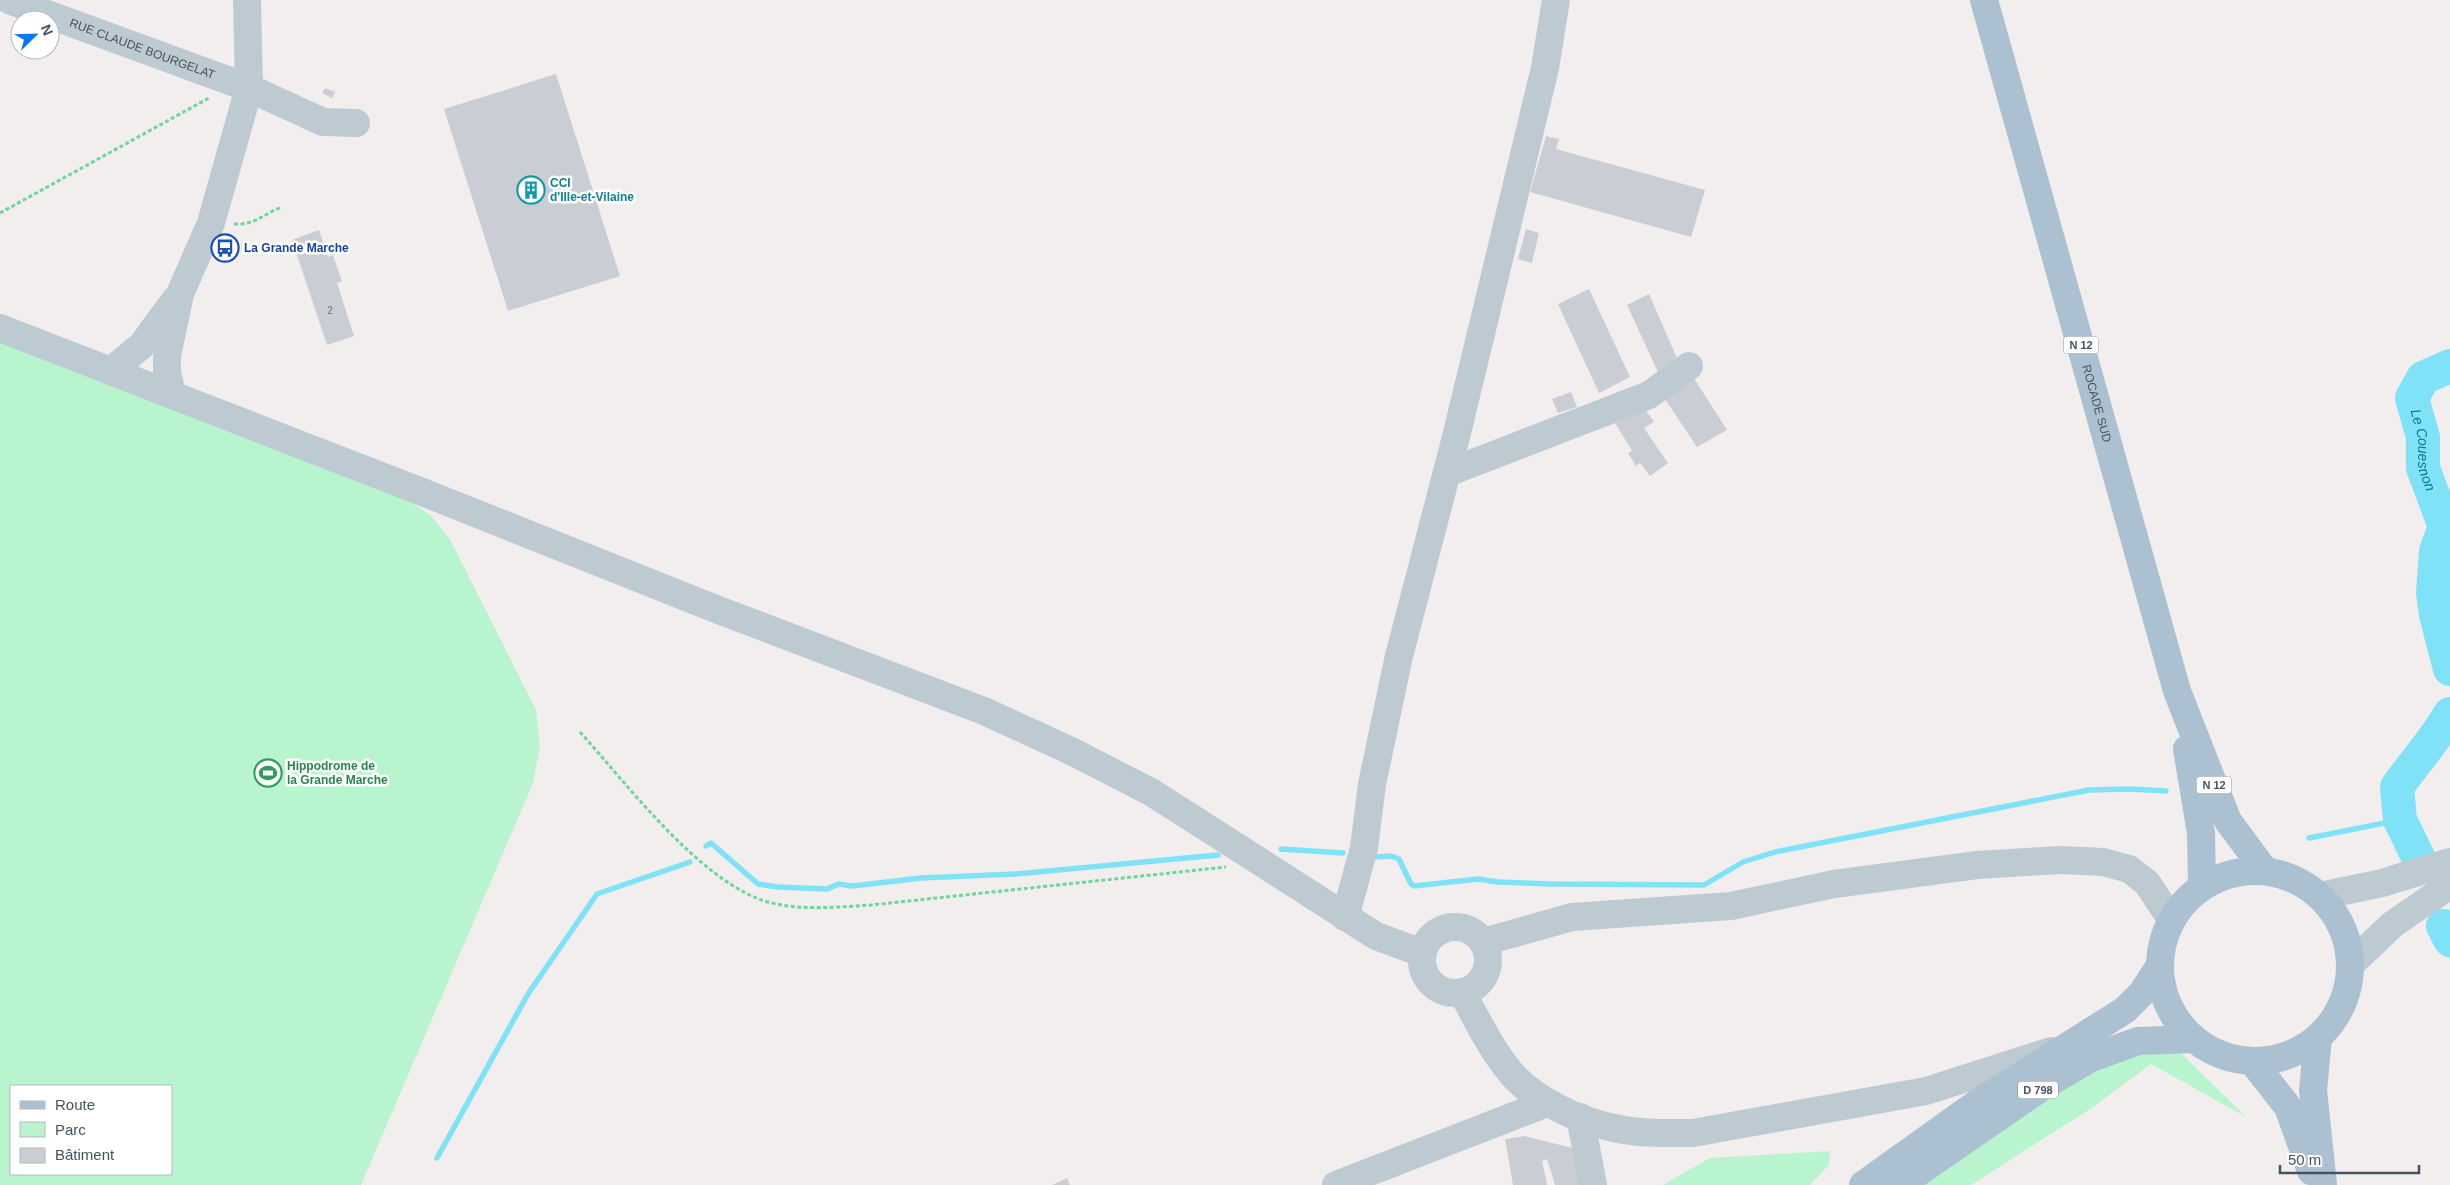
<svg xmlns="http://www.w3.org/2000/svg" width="2450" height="1185" viewBox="0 0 2450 1185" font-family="Arial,sans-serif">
	<rect width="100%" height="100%" fill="#f2eeee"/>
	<g fill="#b8f4cd" fill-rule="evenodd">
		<path d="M0,342L403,496L431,516L450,539L536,710L540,746L533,783L361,1185H0ZM11,1086H171V1174H11Z"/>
		<polygon points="2450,909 2450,960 2426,925"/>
		<polygon points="2158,1042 2177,1049 2246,1117 2151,1064 2093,1107 1971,1185 1919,1185 2071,1080"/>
		<polygon points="1830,1151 1829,1165 1810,1185 1663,1185 1710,1158"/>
	</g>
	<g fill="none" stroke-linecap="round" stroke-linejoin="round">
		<g stroke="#80e2f6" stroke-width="5.5">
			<polyline points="2309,838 2400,820"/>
			<polyline points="706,846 711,843 758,884 778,887 827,889 839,884 853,886 921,878 1015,874 1218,855"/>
			<polyline points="1281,849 1343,853"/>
			<polyline points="1376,857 1391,856 1399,859 1411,884 1414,886 1478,879 1498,882 1550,884 1704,885 1743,862 1775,852 2089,790 2130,789 2166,791"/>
			<polyline points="437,1158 528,994 597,894 690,862"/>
		</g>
		<g stroke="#80e2f6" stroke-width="34">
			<path id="s1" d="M2450,366L2423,378L2412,398L2423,437V468L2445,527L2436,551L2433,593L2436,615L2450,669"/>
			<path d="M2420,861L2400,820L2397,787C2414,763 2435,740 2450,714"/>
			<polyline points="2443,926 2450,940"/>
		</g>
	</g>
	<g fill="#caced4">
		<polygon points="556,74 620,276 508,311 444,109"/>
		<polygon points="325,88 335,92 332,98 322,93"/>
		<polygon points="1546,136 1559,139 1556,149 1705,190 1691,237 1530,192"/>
		<polygon points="1526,229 1539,233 1532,263 1518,259"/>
		<polygon points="319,230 328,257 333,255 342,281 337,283 354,336 327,345 292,240"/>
		<polygon points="1589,289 1630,377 1599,393 1558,304"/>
		<polygon points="1649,294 1679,363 1658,372 1627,305"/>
		<polygon points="1692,375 1727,430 1697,447 1665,399"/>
		<polygon points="1571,392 1577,407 1558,413 1552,399"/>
		<polygon points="1640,402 1654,422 1644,428 1668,463 1650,476 1640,463 1636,466 1628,453 1632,451 1612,418"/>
		<polygon points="1524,1136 1577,1149 1584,1185 1555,1185 1547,1159 1542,1161 1547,1185 1513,1185 1505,1139"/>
		<polygon points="1067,1178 1070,1185 1052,1185"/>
	</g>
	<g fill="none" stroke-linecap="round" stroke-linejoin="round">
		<g stroke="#6cd69d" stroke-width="3" stroke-dasharray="4 2.5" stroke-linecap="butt">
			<polyline points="0,213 209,98"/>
			<path d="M234,224C256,225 263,214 282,207"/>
			<path d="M580,732C627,784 701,883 768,902C801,911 837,907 871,905L1226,867"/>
		</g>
		<g stroke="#bdcad2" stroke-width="28">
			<path id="s2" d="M9,0L249,88L323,122L356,123"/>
			<polyline points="0,328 430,495 721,611 984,711 1071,751 1151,792 1376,936 1422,953"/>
			<polyline points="111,371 142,345 175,300"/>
			<polyline points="172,395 167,372 167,356 180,294 211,223 249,88 247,0"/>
			<polyline points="1447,473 1649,395 1689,366"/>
			<polyline points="2320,896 2382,883 2450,862"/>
			<polyline points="1345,917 1364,848 1372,784 1399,656 1456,437 1545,68 1556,0"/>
			<circle cx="1455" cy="960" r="33"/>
			<polyline points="1483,942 1572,917 1731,906 1834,884 1977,865 2060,860 2103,862 2129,869 2147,883 2171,919"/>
			<polyline points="2350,965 2393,924 2450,885"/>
			<path d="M1462,992C1477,1020 1491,1049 1511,1073C1534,1100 1579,1121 1614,1128C1640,1134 1667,1133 1693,1133L1926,1091L2051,1051"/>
			<polyline points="1580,1117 1593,1185"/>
			<polyline points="1336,1185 1547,1103"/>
		</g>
		<g stroke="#abc0d1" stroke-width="28">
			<path id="s3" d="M1984,0L2177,691L2228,821L2265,871"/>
			<polyline points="2187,749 2201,833 2202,885"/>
			<circle cx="2255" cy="966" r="95"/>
			<polyline points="2318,1038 2313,1090 2323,1185"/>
			<polyline points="2252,1061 2288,1107 2311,1171"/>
			<polyline points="1863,1185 1979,1102 2125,1010 2142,993 2159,967"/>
			<polyline points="1900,1185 2042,1087 2091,1058 2138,1041 2194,1039"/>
		</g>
	</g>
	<defs>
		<g id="building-ring" transform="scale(1.4375)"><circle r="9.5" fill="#fff" stroke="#0f9aa8" stroke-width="1.5"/><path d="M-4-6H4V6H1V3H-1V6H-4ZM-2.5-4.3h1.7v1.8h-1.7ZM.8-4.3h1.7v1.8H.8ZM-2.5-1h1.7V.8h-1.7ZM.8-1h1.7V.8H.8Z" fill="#0f9aa8"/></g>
		<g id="bus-ring" transform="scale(1.4375)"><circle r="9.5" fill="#fff" stroke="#1a4fb4" stroke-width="1.5"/><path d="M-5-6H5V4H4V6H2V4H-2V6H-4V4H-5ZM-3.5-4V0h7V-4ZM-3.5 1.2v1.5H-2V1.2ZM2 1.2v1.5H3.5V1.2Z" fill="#1a4fb4"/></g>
		<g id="stadium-ring" transform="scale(1.4375)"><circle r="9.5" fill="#fff" stroke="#2e9e5b" stroke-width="1.5"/><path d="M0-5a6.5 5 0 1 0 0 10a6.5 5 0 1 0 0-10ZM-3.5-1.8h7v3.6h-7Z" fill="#2e9e5b"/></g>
	</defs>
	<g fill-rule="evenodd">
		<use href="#building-ring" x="531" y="190"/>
		<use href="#bus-ring" x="225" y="248"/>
		<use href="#stadium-ring" x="268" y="773"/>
	</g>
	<g text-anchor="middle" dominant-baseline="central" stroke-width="5" stroke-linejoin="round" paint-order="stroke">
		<g font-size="10" fill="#66727c">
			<text x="330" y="310">2</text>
		</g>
		<g fill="#fff" stroke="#7d878e" stroke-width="1">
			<rect x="2063.5" y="336.5" width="35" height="17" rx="4"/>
			<rect x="2196.5" y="776.5" width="35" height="17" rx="4"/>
			<rect x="2018" y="1081.5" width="40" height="17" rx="4"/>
		</g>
		<g font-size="11" font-weight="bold" fill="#45535e">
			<text x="2081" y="345">N 12</text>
			<text x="2214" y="785">N 12</text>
			<text x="2038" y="1090">D 798</text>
		</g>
		<g font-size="12" fill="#45535e" stroke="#fff">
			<text stroke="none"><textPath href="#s2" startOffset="142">RUE CLAUDE BOURGELAT</textPath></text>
			<text stroke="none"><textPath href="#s3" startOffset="419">ROCADE SUD</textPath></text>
		</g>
		<g font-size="12" font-weight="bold" fill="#0d838f" stroke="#fff" text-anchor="start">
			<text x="550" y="183">CCI<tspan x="550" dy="14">d'Ille-et-Vilaine</tspan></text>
		</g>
		<g font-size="12" font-weight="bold" fill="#164399" stroke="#fff" text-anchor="start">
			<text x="244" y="248">La Grande Marche</text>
		</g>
		<g font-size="12" font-weight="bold" fill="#27864d" stroke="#fff" text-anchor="start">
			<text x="287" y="766">Hippodrome de<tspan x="287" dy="14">la Grande Marche</tspan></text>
		</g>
		<g font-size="14" font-style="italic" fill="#037c95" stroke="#fff">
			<text stroke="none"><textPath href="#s1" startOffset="106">Le Couesnon</textPath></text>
		</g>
	</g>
	<rect x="10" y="1085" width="162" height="90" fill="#ffffff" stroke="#b5babf"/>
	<rect x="20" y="1101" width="25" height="8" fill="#abc0d1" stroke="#b5babf"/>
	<text x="55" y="1110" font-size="15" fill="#45535e">Route</text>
	<rect x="20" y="1122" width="25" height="15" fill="#b8f4cd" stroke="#b5babf"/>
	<text x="55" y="1135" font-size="15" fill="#45535e">Parc</text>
	<rect x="20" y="1148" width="25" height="15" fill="#caced4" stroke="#b5babf"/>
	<text x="55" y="1160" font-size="15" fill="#45535e">Bâtiment</text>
	<g transform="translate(35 35) rotate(67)"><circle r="24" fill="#ffffff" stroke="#b5babf"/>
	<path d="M0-4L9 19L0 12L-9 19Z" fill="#0578f5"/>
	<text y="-8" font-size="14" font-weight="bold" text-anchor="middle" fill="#45535e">N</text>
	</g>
	<path d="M2280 1165v8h139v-8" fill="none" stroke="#45535e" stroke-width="2.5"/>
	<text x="2288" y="1165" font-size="15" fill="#45535e" stroke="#ffffff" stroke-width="4" paint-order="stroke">50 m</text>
</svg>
